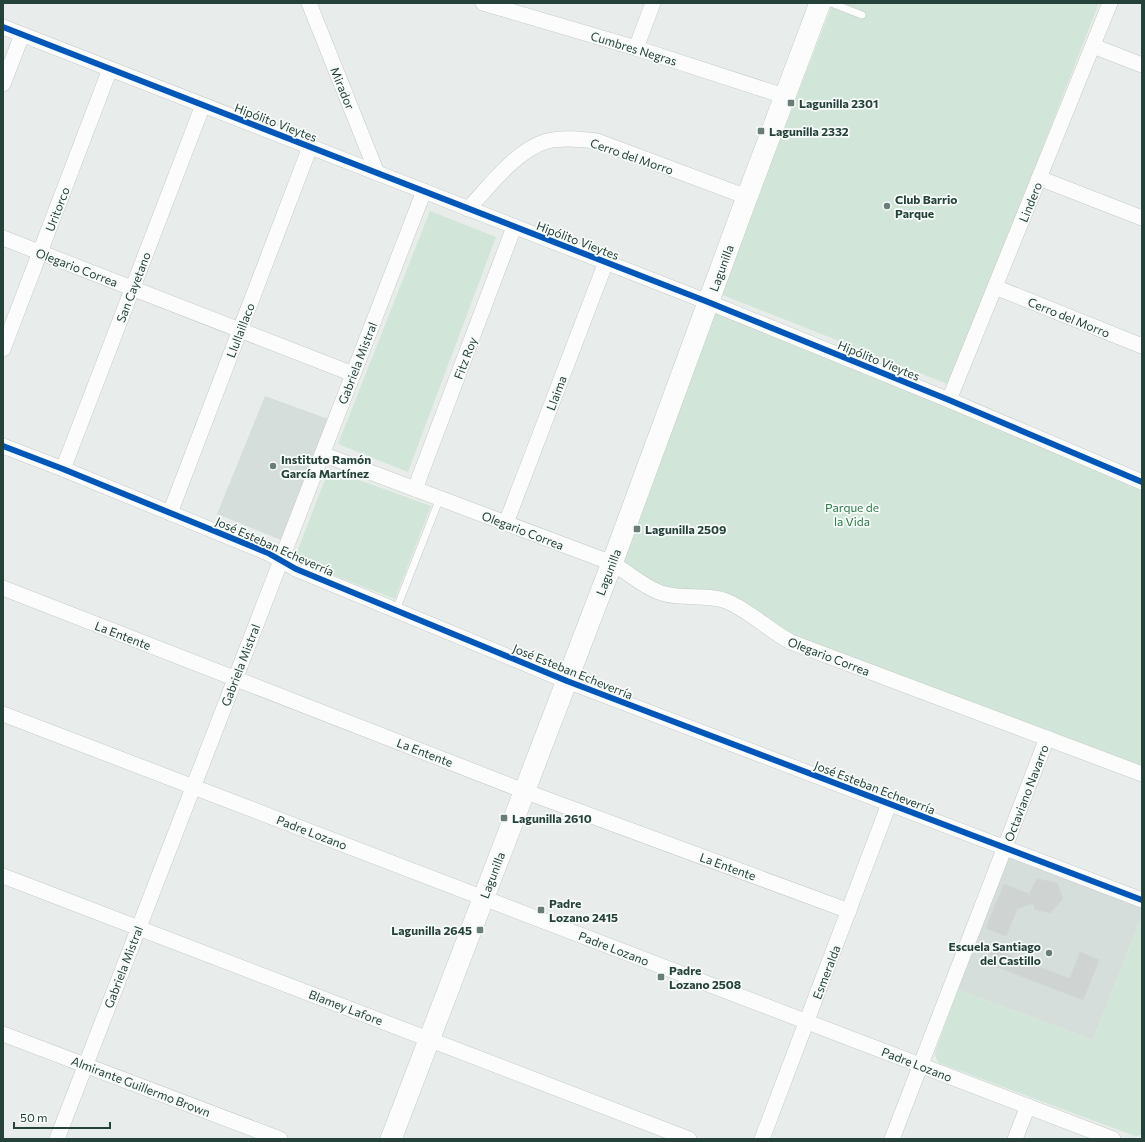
<svg xmlns="http://www.w3.org/2000/svg" width="1145" height="1142" viewBox="0 0 1145 1142" font-family="Commissioner,sans-serif">
	<rect width="100%" height="100%" fill="#e8edeb"/>
	<g fill="#d6dedb">
		<polygon points="265,396 328,419 281,540 217,514"/>
		<polygon points="1008,855 1142,906 1142,916 1093,1040 958,990"/>
	</g>
	<g fill="#d1e6d8">
		<polygon points="833,3 1099,3 950,385 720,294"/>
		<polygon points="430,211 496,237 408,472 338,444"/>
		<polygon points="708,302 1142,482 1142,774 791,642 737,606 682,597 612,563"/>
		<polygon points="329,469 431,506 395,599 294,560"/>
		<polygon points="1142,916 1142,1135 1135,1136 939,1063 936,1058 935,1053 958,990 1093,1040"/>
	</g>
	<g fill="#cfd4d2" stroke="#d1d6d4">
		<polygon points="1037,879 1057,883 1063,899 1050,913 1035,909 1033,903 1017,909 1006,936 986,928 1004,884 1029,894"/>
		<polygon points="992,948 1070,979 1080,952 1099,960 1083,1000 987,963"/>
	</g>
	<g fill="none" stroke-linecap="round" stroke-linejoin="round">
		<g stroke="#c5cac8" stroke-width="8">
			<g id="service">
				<polyline points="831,3 862,15"/>
				<polyline points="396,610 440,498"/>
			</g>
		</g>
		<g stroke="#c5cac8" stroke-width="16">
			<g id="minor">
				<polyline points="309,3 377,173"/>
				<polyline points="483,3 636,48 784,96"/>
				<polyline points="3,27 708,302 949,400 1142,482"/>
				<polyline points="1093,46 1142,65"/>
				<polyline points="636,48 653,3"/>
				<polyline points="3,84 22,35"/>
				<polyline points="1039,178 1142,218"/>
				<path d="M468,209C490,186 516,150 547,141C563,137 581,139 597,141L747,197"/>
				<polyline points="3,238 353,374"/>
				<polyline points="995,287 1142,346"/>
				<polyline points="3,349 110,69"/>
				<polyline points="949,400 1110,3"/>
				<polyline points="3,446 63,469 268,553 296,569 567,681 1142,900"/>
				<path d="M322,454L612,563C629,573 646,589 665,594C684,599 709,594 726,601C749,610 768,630 791,642L1142,774"/>
				<polyline points="63,469 203,105"/>
				<polyline points="415,489 514,227"/>
				<polyline points="170,513 310,147"/>
				<polyline points="506,523 606,262"/>
				<polyline points="3,588 524,791 849,911"/>
				<polyline points="3,714 1113,1139"/>
				<polyline points="3,876 689,1139"/>
				<polyline points="3,1034 280,1139"/>
				<polyline points="57,1139 424,191"/>
				<polyline points="762,1139 889,804"/>
				<polyline points="892,1139 1047,738"/>
				<polyline points="1015,1139 1028,1106"/>
			</g>
		</g>
		<g stroke="#c3cbc8" stroke-width="22">
			<polyline id="secondary" points="391,1139 617,550 747,197 820,3"/>
		</g>
		<use href="#service" stroke="#fcfcfc" stroke-width="7"/>
		<use href="#minor" stroke="#fcfcfc" stroke-width="15"/>
		<use href="#secondary" stroke="#fcfcfc" stroke-width="21"/>
		<g stroke="#f7fbf9" stroke-width="8">
			<g id="cycleway">
				<polyline points="3,27 708,302 949,400 1142,482"/>
				<polyline points="3,446 63,469 268,553 296,569 567,681 1142,900"/>
			</g>
		</g>
		<use href="#cycleway" stroke="#0057b8" stroke-width="6"/>
	</g>
	<g fill="#697e78" stroke="#f7fbf9" stroke-width="1.5">
		<rect x="787" y="99" width="8" height="8" rx="2"/>
		<rect x="757" y="127" width="8" height="8" rx="2"/>
		<circle cx="887" cy="206" r="4"/>
		<circle cx="273" cy="466" r="4"/>
		<rect x="633" y="525" width="8" height="8" rx="2"/>
		<rect x="500" y="814" width="8" height="8" rx="2"/>
		<rect x="537" y="906" width="8" height="8" rx="2"/>
		<rect x="476" y="926" width="8" height="8" rx="2"/>
		<circle cx="1049" cy="953" r="4"/>
		<rect x="657" y="973" width="8" height="8" rx="2"/>
	</g>
	<g text-anchor="middle" dominant-baseline="central" stroke-width="3.5" stroke-linejoin="round" paint-order="stroke">
		<g font-size="12" fill="#24423a" stroke="#f7fbf9">
			<text transform="translate(634 48) rotate(17)">Cumbres Negras</text>
			<text transform="translate(343 88) rotate(68)">Mirador</text>
			<text transform="translate(276 122) rotate(21)">Hipólito Vieytes</text>
			<text transform="translate(632 156) rotate(19)">Cerro del Morro</text>
			<text transform="translate(1030 202) rotate(-68)">Lindero</text>
			<text transform="translate(57 209) rotate(-69)">Uritorco</text>
			<text transform="translate(578 240) rotate(21)">Hipólito Vieytes</text>
			<text transform="translate(77 267) rotate(21)">Olegario Correa</text>
			<text transform="translate(721 268) rotate(-70)">Lagunilla</text>
			<text transform="translate(133 287) rotate(-69)">San Cayetano</text>
			<text transform="translate(1069 317) rotate(22)">Cerro del Morro</text>
			<text transform="translate(240 330) rotate(-69)">Llullaillaco</text>
			<text transform="translate(465 358) rotate(-69)">Fitz Roy</text>
			<text transform="translate(879 360) rotate(22)">Hipólito Vieytes</text>
			<text transform="translate(357 363) rotate(-69)">Gabriela Mistral</text>
			<text transform="translate(556 393) rotate(-69)">Llaima</text>
			<text transform="translate(523 530) rotate(21)">Olegario Correa</text>
			<text transform="translate(275 546) rotate(24)">José Esteban Echeverría</text>
			<text transform="translate(608 572) rotate(-69)">Lagunilla</text>
			<text transform="translate(123 635) rotate(21)">La Entente</text>
			<text transform="translate(829 656) rotate(21)">Olegario Correa</text>
			<text transform="translate(240 665) rotate(-69)">Gabriela Mistral</text>
			<text transform="translate(573 671) rotate(22)">José Esteban Echeverría</text>
			<text transform="translate(425 752) rotate(21)">La Entente</text>
			<text transform="translate(875 787) rotate(21)">José Esteban Echeverría</text>
			<text transform="translate(1026 793) rotate(-69)">Octaviano Navarro</text>
			<text transform="translate(312 832) rotate(21)">Padre Lozano</text>
			<text transform="translate(728 866) rotate(20)">La Entente</text>
			<text transform="translate(492 875) rotate(-69)">Lagunilla</text>
			<text transform="translate(614 948) rotate(21)">Padre Lozano</text>
			<text transform="translate(123 967) rotate(-69)">Gabriela Mistral</text>
			<text transform="translate(826 972) rotate(-69)">Esmeralda</text>
			<text transform="translate(346 1007) rotate(21)">Blamey Lafore</text>
			<text transform="translate(917 1064) rotate(21)">Padre Lozano</text>
			<text transform="translate(141 1086) rotate(21)">Almirante Guillermo Brown</text>
		</g>
		<g font-size="12" font-weight="bold" fill="#24423a" stroke="#f7fbf9" text-anchor="start">
			<text x="799" y="103">Lagunilla 2301</text>
			<text x="769" y="131">Lagunilla 2332</text>
			<text x="895" y="199">Club Barrio<tspan x="895" dy="14">Parque</tspan></text>
			<text x="281" y="459">Instituto Ramón<tspan x="281" dy="14">García Martínez</tspan></text>
			<text x="645" y="529">Lagunilla 2509</text>
			<text x="512" y="818">Lagunilla 2610</text>
			<text x="549" y="903">Padre<tspan x="549" dy="14">Lozano 2415</tspan></text>
			<text x="472" y="930" text-anchor="end">Lagunilla 2645</text>
			<text x="1041" y="946" text-anchor="end">Escuela Santiago<tspan x="1041" dy="14">del Castillo</tspan></text>
			<text x="669" y="970">Padre<tspan x="669" dy="14">Lozano 2508</tspan></text>
		</g>
		<g font-size="12" fill="#2d7a4b" stroke="#f7fbf9">
			<text x="852" y="507">Parque de<tspan x="852" dy="14">la Vida</tspan></text>
		</g>
	</g>
	<rect width="1145" height="1142" fill="none" stroke="#24423a" stroke-width="8"/>
	<path d="M14 1122v6h96v-6" fill="none" stroke="#24423a" stroke-width="2"/>
	<text x="20" y="1122" font-size="12" fill="#24423a" stroke="#f7fbf9" stroke-width="3" paint-order="stroke">50 m</text>
</svg>
